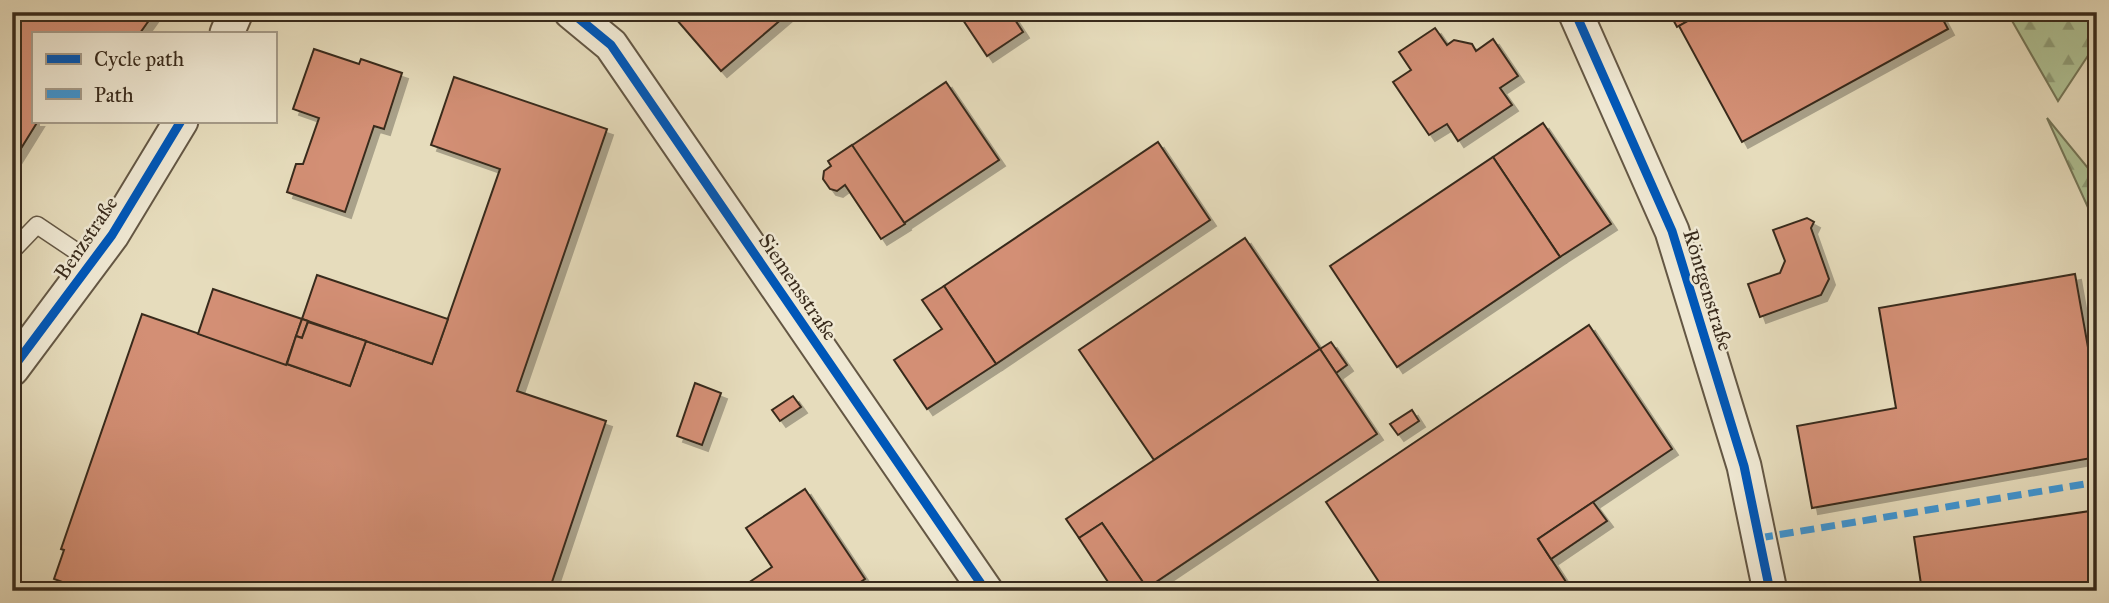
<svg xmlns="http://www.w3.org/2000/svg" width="2109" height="603" viewBox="0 0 2109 603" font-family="'IM FELL Great Primer',serif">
	<defs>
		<pattern id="forest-firs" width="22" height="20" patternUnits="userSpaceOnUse" patternTransform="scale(1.75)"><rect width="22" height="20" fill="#afc295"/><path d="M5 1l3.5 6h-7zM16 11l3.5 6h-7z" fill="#8f9e79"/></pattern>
		<filter id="shadow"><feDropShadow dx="6" dy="6" stdDeviation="0" flood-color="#0004"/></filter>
	</defs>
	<rect width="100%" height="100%" fill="#e6dcbc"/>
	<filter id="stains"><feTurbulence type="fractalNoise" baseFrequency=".00286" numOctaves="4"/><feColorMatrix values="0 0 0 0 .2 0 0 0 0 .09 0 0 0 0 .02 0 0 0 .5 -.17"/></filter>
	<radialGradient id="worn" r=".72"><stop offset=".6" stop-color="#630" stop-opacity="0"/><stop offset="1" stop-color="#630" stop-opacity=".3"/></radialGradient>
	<g fill="url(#forest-firs)" stroke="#747658" stroke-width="2">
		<polygon points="2007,12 2097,12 2097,42 2058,101"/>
		<polygon points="2047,118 2097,179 2097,227"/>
	</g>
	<g fill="#d38f74" stroke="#392b1c" stroke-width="2" filter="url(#shadow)">
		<polygon points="12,12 155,12 140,33 33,33 33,121 38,121 12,163"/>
		<polygon points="670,12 790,12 721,71"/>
		<polygon points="967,12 1010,12 1023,32 987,56 961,17"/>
		<polygon points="1669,12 1704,12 1677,27"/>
		<polygon points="1704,12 1939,12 1948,29 1742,142 1679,26"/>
		<polygon points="1435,28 1447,45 1454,40 1472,44 1476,51 1493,39 1518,76 1500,88 1512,105 1458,141 1447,124 1429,135 1393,82 1411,70 1399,52"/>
		<polygon points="314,49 359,64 361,59 402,73 384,129 374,126 345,212 287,192 296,164 303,164 319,118 293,109"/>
		<polygon points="454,77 607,129 517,391 606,421 549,591 72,591 73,586 54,579 64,550 61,549 142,314 350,386 366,341 432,364 500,169 431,145"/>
		<polygon points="946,82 999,160 904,223 851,146"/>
		<polygon points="1543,123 1611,224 1560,257 1493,157"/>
		<polygon points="1158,142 1210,220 996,364 944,286"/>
		<polygon points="852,145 905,224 881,239 845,185 837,191 830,189 823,179 824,171 831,166 828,161"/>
		<polygon points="1493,157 1560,257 1397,367 1330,266"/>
		<polygon points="1807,218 1814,222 1811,228 1829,279 1821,295 1760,317 1748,284 1780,273 1785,261 1773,230"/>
		<polygon points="1245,238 1320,349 1154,460 1079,350"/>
		<polygon points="2075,274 2097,398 2097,457 1812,508 1797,426 1896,408 1879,308"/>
		<polygon points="317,275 448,319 432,364 302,319"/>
		<polygon points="944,286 996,364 927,409 894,360 942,329 922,300"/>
		<polygon points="213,289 302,319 286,365 198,334"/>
		<polygon points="302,319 308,321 302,338 296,336"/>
		<polygon points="308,322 366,341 350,386 287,364 296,336 302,338"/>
		<polygon points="1589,325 1672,449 1538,539 1572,591 1385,591 1326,502"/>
		<polygon points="1331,342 1347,365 1336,373 1320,349"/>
		<polygon points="1320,349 1377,434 1147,588 1102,523 1079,538 1066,519"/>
		<polygon points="695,383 721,393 702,445 677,436"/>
		<polygon points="793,396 801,407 780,421 772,410"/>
		<polygon points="1412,410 1419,421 1398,435 1390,424"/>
		<polygon points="805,489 865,579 847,591 736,591 772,567 746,528"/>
		<polygon points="1593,502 1607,521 1551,559 1538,539"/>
		<polygon points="2097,510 2097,591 1922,591 1914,537"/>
		<polygon points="1102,523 1147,588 1143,591 1114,591 1079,538"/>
	</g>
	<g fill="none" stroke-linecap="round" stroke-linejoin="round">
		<g stroke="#645744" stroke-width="19">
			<polyline id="service" points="12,251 37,225 92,262"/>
		</g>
		<g stroke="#645744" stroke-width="37">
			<g id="minor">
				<polyline points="571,12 611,45 986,591"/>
				<polyline points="1575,12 1672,231 1744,466 1770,591"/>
				<polyline points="227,33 236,12"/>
				<polyline points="12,369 112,235 181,121"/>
			</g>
		</g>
		<use href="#service" stroke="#efe8d3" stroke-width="16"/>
		<use href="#minor" stroke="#efe8d3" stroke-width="33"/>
		<polyline stroke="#3e96d4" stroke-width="7" stroke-dasharray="14 7" stroke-linecap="butt" points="1759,538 2097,482"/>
		<g stroke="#efe8d3" stroke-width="13">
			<g id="cycleway">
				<polyline points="571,12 611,45 986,591"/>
				<polyline points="1575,12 1672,231 1744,466 1770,591"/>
				<polyline points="12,369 112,235 181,121"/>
			</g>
		</g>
		<use href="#cycleway" stroke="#0057b8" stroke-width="9"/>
	</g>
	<g text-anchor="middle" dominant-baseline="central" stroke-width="5" stroke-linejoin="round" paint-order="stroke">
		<g font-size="21" fill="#392b1c" stroke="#efe8d3">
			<text transform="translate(86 238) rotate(-56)">Benzstraße</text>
			<text transform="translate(798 287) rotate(56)">Siemensstraße</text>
			<text transform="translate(1708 290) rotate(73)">Röntgenstraße</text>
		</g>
	</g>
	<rect width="2109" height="603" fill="none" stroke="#e6dcbc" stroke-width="42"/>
	<rect x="14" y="14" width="2081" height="575" fill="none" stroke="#392b1c" stroke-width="3.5"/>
	<rect x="21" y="21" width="2067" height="561" fill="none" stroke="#392b1c" stroke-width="2"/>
	<rect x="32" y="32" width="245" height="91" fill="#efe8d3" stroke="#a69c8a" stroke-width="2"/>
	<rect x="46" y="54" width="35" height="10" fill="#0057b8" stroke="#a69c8a" stroke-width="2"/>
	<text x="94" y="66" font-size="21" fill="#392b1c">Cycle path</text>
	<rect x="46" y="89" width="35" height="10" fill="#3e96d4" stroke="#a69c8a" stroke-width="2"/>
	<text x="94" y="102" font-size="21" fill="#392b1c">Path</text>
	<rect width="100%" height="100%" filter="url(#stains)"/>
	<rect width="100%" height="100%" fill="url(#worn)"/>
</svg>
